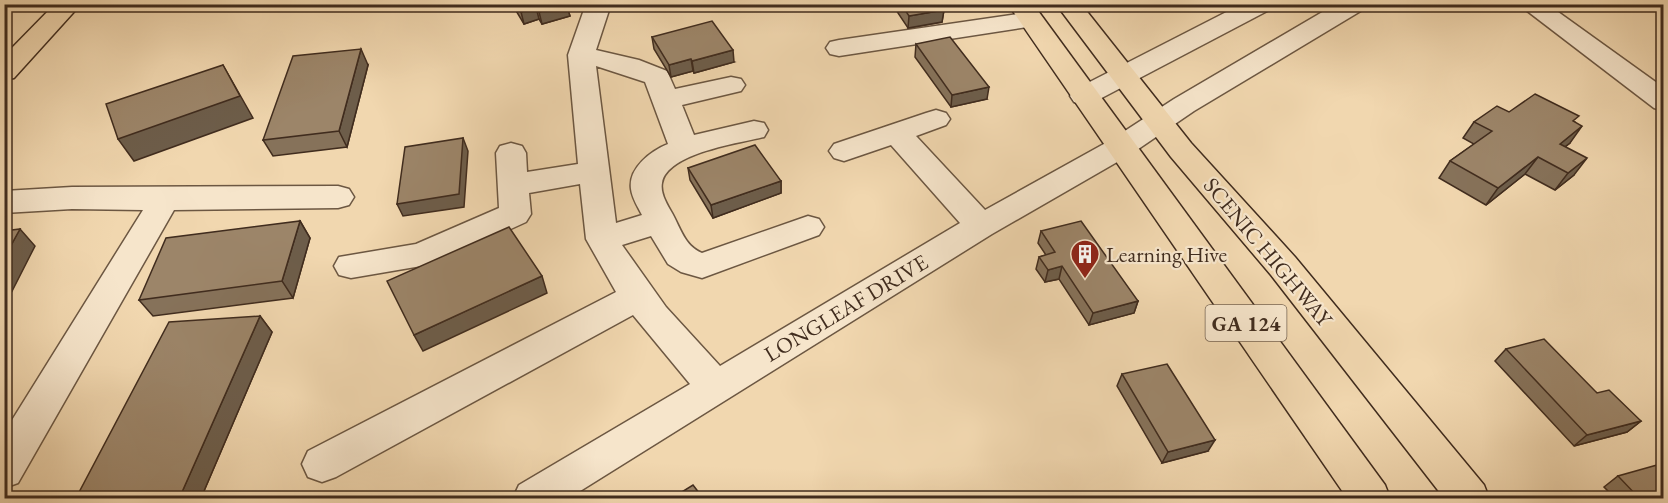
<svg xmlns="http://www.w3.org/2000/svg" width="1668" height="503" viewBox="0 0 1668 503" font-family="'EB Garamond',serif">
	<rect width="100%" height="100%" fill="#f1d7af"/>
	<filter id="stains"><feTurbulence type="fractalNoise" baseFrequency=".00333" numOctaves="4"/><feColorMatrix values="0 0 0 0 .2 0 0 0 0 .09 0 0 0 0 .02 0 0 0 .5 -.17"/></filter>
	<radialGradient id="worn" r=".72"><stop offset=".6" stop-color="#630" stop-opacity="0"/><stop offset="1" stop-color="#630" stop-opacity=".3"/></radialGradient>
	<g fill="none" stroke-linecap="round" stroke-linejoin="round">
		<g stroke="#6c5742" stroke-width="3">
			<g id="minor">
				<path d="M586,4H611L596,50L639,60L667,71L675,89L731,77L741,79L745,85L741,91L682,105L694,135L754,121L764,123L768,130L764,137C740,143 667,153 662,183C660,193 667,204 672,213C681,229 684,245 702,253L808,216L819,219L824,227L819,235L702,278L681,272L668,264L651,236L622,245L666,307L720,366L960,223L891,145L844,161L834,158L829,151L834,144L926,113L936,110L946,113L950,119L946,125L916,136L985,210L1111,140L1174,99L1336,4H1367L1364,9L1194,111L1131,154L992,234L569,498H513L519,485L690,384L633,315L336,477L322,482L308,477L302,464L308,451L616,292L586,239L580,184L529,193L531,214L526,222L433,264L351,278L339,275L334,266L339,257L416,244L499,208L496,153L500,146L511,143L522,146L526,153L527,172L578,164L568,55ZM596,66L645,82L668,144C651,151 628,168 631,189C632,198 638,207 642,215L616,223Z"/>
				<polygon points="1242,4 1274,4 1271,9 1094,102 1084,105 1074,102 1070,96 1074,90"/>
				<polygon points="1518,4 1547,4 1664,88 1664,111 1654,108"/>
				<polygon points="1031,12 1040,15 1044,20 1040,25 839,56 830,54 826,48 830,42 839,40"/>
				<polygon points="338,186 349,189 354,197 349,205 338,208 174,210 18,483 4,488 4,433 143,210 72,209 4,213 4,191 72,187"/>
			</g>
		</g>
		<g stroke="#402c1e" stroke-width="3">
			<polygon id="major" points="55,4 81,4 14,78 4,80 4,56"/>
		</g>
		<g stroke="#402c1e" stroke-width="3">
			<g id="highway">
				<polygon points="1008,4 1033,4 1385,485 1390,498 1347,498"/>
				<polygon points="1056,4 1081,4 1191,143 1295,257 1484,485 1489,498 1444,498 1271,275 1171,157"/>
			</g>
		</g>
		<use href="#minor" fill="#f6e5cb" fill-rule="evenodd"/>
		<use href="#major" fill="#f1d7af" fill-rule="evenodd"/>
		<use href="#highway" fill="#f1d7af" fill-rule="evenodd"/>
	</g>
	<g fill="#86725a" stroke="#402c1e" stroke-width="1.5">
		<polygon points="512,4 578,4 579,7 568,10 570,16 542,24 539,19 524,24"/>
		<polygon points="892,4 940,4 944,10 942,22 908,28"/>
		<polygon points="652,37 734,62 694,73 693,71 671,77 654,49"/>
		<polygon points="916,44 987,99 951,107 915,57"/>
		<polygon points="368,65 347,147 273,156 263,140"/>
		<polygon points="1509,112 1575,122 1570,143 1565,147 1574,175 1555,190 1525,174 1486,205 1439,178 1450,161 1474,144 1463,138 1474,122"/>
		<polygon points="688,168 781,181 781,193 713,218 690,180"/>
		<polygon points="300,221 310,238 293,298 153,316 139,300"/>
		<polygon points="1041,231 1138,301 1134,313 1089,325 1059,279 1045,282 1036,269 1039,257 1046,255 1038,243"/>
		<polygon points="260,316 272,332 201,498 76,498"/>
		<polygon points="1506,349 1597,393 1641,421 1627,432 1574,446 1495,361"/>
		<polygon points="1122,374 1208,451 1162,463 1117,386"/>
		<polygon points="1618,476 1664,498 1615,498 1604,487"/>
	</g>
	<g fill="#6d5d4a" stroke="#402c1e" stroke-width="1.5">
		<polygon points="564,4 578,4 579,7 568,10 570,16 542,24 539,12"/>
		<polygon points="536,7 539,19 524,24 521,12"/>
		<polygon points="944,10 942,22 908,28 909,16"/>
		<polygon points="361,49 368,65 347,147 339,131"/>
		<polygon points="733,50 734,62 694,73 692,61"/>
		<polygon points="691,59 693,71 671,77 669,65"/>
		<polygon points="223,65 253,118 134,161 118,139"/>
		<polygon points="989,87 987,99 951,107 952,95"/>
		<polygon points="1582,126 1570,143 1547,160 1560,144"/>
		<polygon points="463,138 468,151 464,207 403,216 397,204"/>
		<polygon points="1538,157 1525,174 1486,205 1498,188"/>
		<polygon points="1587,158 1574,175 1555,190 1568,173"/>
		<polygon points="781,181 781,193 713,218 711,205"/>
		<polygon points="300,221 310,238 293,298 282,281"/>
		<polygon points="20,229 35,246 4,307 4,258"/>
		<polygon points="1062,266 1059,279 1045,282 1048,270"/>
		<polygon points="542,276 547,293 423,351 414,335"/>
		<polygon points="1138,301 1134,313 1089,325 1093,313"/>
		<polygon points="260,316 272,332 201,498 188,498 182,492"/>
		<polygon points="1641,421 1627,432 1574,446 1587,435"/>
		<polygon points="1215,440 1208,451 1162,463 1168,452"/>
	</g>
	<g fill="#9c8569" stroke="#402c1e" stroke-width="1.5">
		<polygon points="516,4 565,4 539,12 536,7 521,12"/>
		<polygon points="901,4 940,4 944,10 909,16"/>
		<polygon points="712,21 733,50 692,61 691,59 669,65 652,37"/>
		<polygon points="950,37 989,87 952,95 916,44"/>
		<polygon points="361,49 339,131 263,140 293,56"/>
		<polygon points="223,65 240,96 118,139 106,104"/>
		<polygon points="1535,94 1579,116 1573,121 1582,126 1560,144 1587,158 1568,173 1538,157 1498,188 1450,161 1492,131 1474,122 1497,106 1509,112"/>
		<polygon points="463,138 459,194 397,204 405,147"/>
		<polygon points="755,145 781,181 711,205 688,168"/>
		<polygon points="300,221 282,281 139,300 166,238"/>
		<polygon points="1081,221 1138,301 1093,313 1062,266 1048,270 1039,257 1055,252 1041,231"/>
		<polygon points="509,227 542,276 414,335 387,281"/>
		<polygon points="20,229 4,258 4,231"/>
		<polygon points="260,316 182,492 76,498 169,322"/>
		<polygon points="1544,339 1597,393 1609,390 1641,421 1587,435 1506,349"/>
		<polygon points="1167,364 1215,440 1168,452 1122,374"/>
		<polygon points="1664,463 1664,498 1639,498 1618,476"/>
		<polygon points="693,485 703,498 672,498"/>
	</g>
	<defs>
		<g id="building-pin" transform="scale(1.5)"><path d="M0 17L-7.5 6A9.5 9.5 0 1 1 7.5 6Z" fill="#8f2418" stroke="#f6e5cb"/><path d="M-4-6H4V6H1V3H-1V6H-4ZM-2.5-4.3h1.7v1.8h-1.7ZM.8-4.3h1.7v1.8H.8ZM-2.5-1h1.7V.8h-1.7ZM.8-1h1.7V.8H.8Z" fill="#fff"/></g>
	</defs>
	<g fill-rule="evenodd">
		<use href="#building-pin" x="1085" y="254"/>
	</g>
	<g text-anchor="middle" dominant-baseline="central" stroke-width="4.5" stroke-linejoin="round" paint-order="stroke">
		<rect fill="#f6e5cb" stroke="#776452" stroke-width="1.5" x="1205.5" y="305" width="81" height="36" rx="4.5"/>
		<g font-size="21" font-weight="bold" fill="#402c1e">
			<text x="1246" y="323">GA 124</text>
		</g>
		<g font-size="22" fill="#402c1e" stroke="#f6e5cb">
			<text transform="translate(1268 252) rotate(50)">SCENIC HIGHWAY</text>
			<text transform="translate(846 308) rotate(-31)">LONGLEAF DRIVE</text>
		</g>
		<g font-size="22" fill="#402c1e" stroke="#f6e5cb" text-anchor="start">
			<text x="1106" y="254">Learning Hive</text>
		</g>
	</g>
	<rect width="1668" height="503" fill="none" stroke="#f1d7af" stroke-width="24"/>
	<rect x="6" y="6" width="1656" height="491" fill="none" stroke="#402c1e" stroke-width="3"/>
	<rect x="12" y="12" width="1644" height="479" fill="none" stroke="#402c1e" stroke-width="1.5"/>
	<rect width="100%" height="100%" filter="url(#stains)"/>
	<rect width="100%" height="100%" fill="url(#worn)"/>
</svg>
